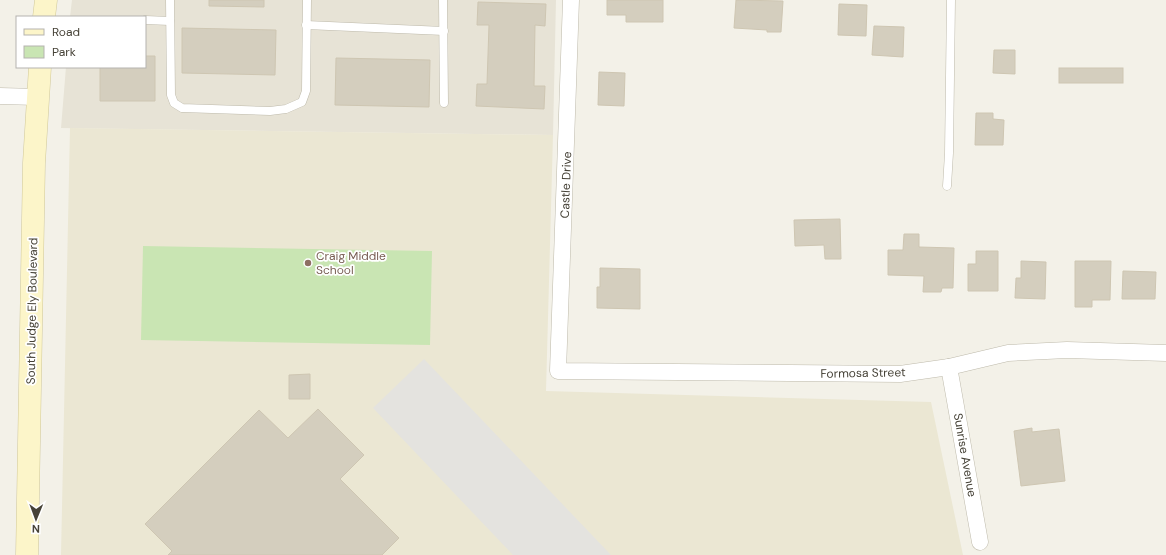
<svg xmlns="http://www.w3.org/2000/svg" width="1166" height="555" viewBox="0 0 1166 555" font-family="'DM Sans',sans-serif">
	<rect width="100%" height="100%" fill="#f3f1e8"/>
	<polygon fill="#e7e3d6" points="72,0 556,0 553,135 61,128 66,67 145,67 145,17 70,17"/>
	<polygon fill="#ebe7d3" points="70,128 553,135 546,391 931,402 963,555 61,555"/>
	<polygon fill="#c9e5b3" points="143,246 432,251 430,345 141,340"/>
	<polygon fill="#e4e3df" points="424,359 611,555 513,555 373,408"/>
	<g fill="#d4cebe" stroke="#cec6b2">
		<polygon points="209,0 264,0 264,7 209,6"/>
		<polygon points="607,0 663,0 663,22 626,22 626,15 607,15"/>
		<polygon points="736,0 783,1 781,32 767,32 767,30 734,28"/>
		<polygon points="478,2 546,4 545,26 535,25 534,86 545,86 544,109 476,106 477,84 487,84 489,25 477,25"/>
		<polygon points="839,4 867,5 866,36 838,35"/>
		<polygon points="874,26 904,27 903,57 872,55"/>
		<polygon points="182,28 276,30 275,75 182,73"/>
		<polygon points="994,50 1015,50 1015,74 993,73"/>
		<polygon points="145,56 155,56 155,101 100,101 100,67 145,67"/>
		<polygon points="336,58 430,60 429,107 335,105"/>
		<rect x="1059" y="68" width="64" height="15"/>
		<polygon points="599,72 625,73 624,106 598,105"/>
		<polygon points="976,113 993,113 993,119 1004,120 1003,145 975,145"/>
		<polygon points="840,219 841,259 825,259 824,245 795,246 794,220"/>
		<polygon points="904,234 919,234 919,247 954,248 953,288 942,288 941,292 923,292 924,276 888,275 888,250 903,250"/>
		<polygon points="976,251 998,251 998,291 968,291 968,264 976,264"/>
		<polygon points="1021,261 1046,262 1045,299 1015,298 1016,278 1021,278"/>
		<polygon points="1075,261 1111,261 1110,300 1092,300 1092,307 1075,307"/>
		<polygon points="600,268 640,269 640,309 597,308 597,287 600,287"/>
		<polygon points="1123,271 1156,272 1155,299 1122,299"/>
		<polygon points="310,374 310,399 289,399 289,375"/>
		<polygon points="318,409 364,455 340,479 399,538 382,555 168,555 172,551 145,524 259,410 288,438"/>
		<polygon points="1032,428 1032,432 1059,429 1065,481 1021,486 1014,431"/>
	</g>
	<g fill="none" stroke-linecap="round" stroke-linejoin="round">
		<g stroke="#bebaab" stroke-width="9">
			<g id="lane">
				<polyline points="170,0 171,95 174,103 182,108 270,111 286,109 302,102 306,91 307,0"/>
				<polyline points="443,0 444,103"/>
				<polyline points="145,20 170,21"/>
				<polyline points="306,25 444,31"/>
				<polyline points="947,186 949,153 951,0"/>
			</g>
		</g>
		<g stroke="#bebaab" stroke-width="17">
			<g id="street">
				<polyline points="571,0 558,371 900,374 949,367 1008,353 1067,350 1166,353"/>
				<polyline points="0,96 37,97"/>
				<polyline points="949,367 980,542"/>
			</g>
		</g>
		<g stroke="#d0c89a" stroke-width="23">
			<g id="secondary">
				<polyline points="44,17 46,0"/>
				<polyline points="27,555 34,163 40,67"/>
			</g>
		</g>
		<use href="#lane" stroke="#fff" stroke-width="8"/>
		<use href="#street" stroke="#fff" stroke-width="16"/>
		<use href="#secondary" stroke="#fcf5c9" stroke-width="22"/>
	</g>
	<circle fill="#8d6e63" stroke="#fff" stroke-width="1.5" cx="308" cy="263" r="4"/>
	<g text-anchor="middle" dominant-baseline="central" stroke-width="3.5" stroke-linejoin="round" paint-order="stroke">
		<g font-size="12" fill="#464237" stroke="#fff">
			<text transform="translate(566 185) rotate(-88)">Castle Drive</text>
			<text transform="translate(32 311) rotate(-89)">South Judge Ely Boulevard</text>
			<text transform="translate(863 373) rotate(-1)">Formosa Street</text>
			<text transform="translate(965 455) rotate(80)">Sunrise Avenue</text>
		</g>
		<g font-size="12" fill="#785e54" stroke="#fff" text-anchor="start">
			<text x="316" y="256">Craig Middle<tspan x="316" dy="14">School</tspan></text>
		</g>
	</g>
	<rect x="16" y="16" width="130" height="52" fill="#ffffff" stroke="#b5b3af"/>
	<rect x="24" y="29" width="20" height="6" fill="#fcf5c9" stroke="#b5b3af"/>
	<text x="52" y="36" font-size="12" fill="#464237">Road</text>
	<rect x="24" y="46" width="20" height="12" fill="#c9e5b3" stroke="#b5b3af"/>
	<text x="52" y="56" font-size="12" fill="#464237">Park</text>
	<g transform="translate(36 519) rotate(181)" stroke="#ffffff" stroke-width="3" paint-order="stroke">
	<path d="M0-3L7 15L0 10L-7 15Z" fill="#464237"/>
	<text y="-6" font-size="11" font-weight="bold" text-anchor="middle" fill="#464237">N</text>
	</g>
</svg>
